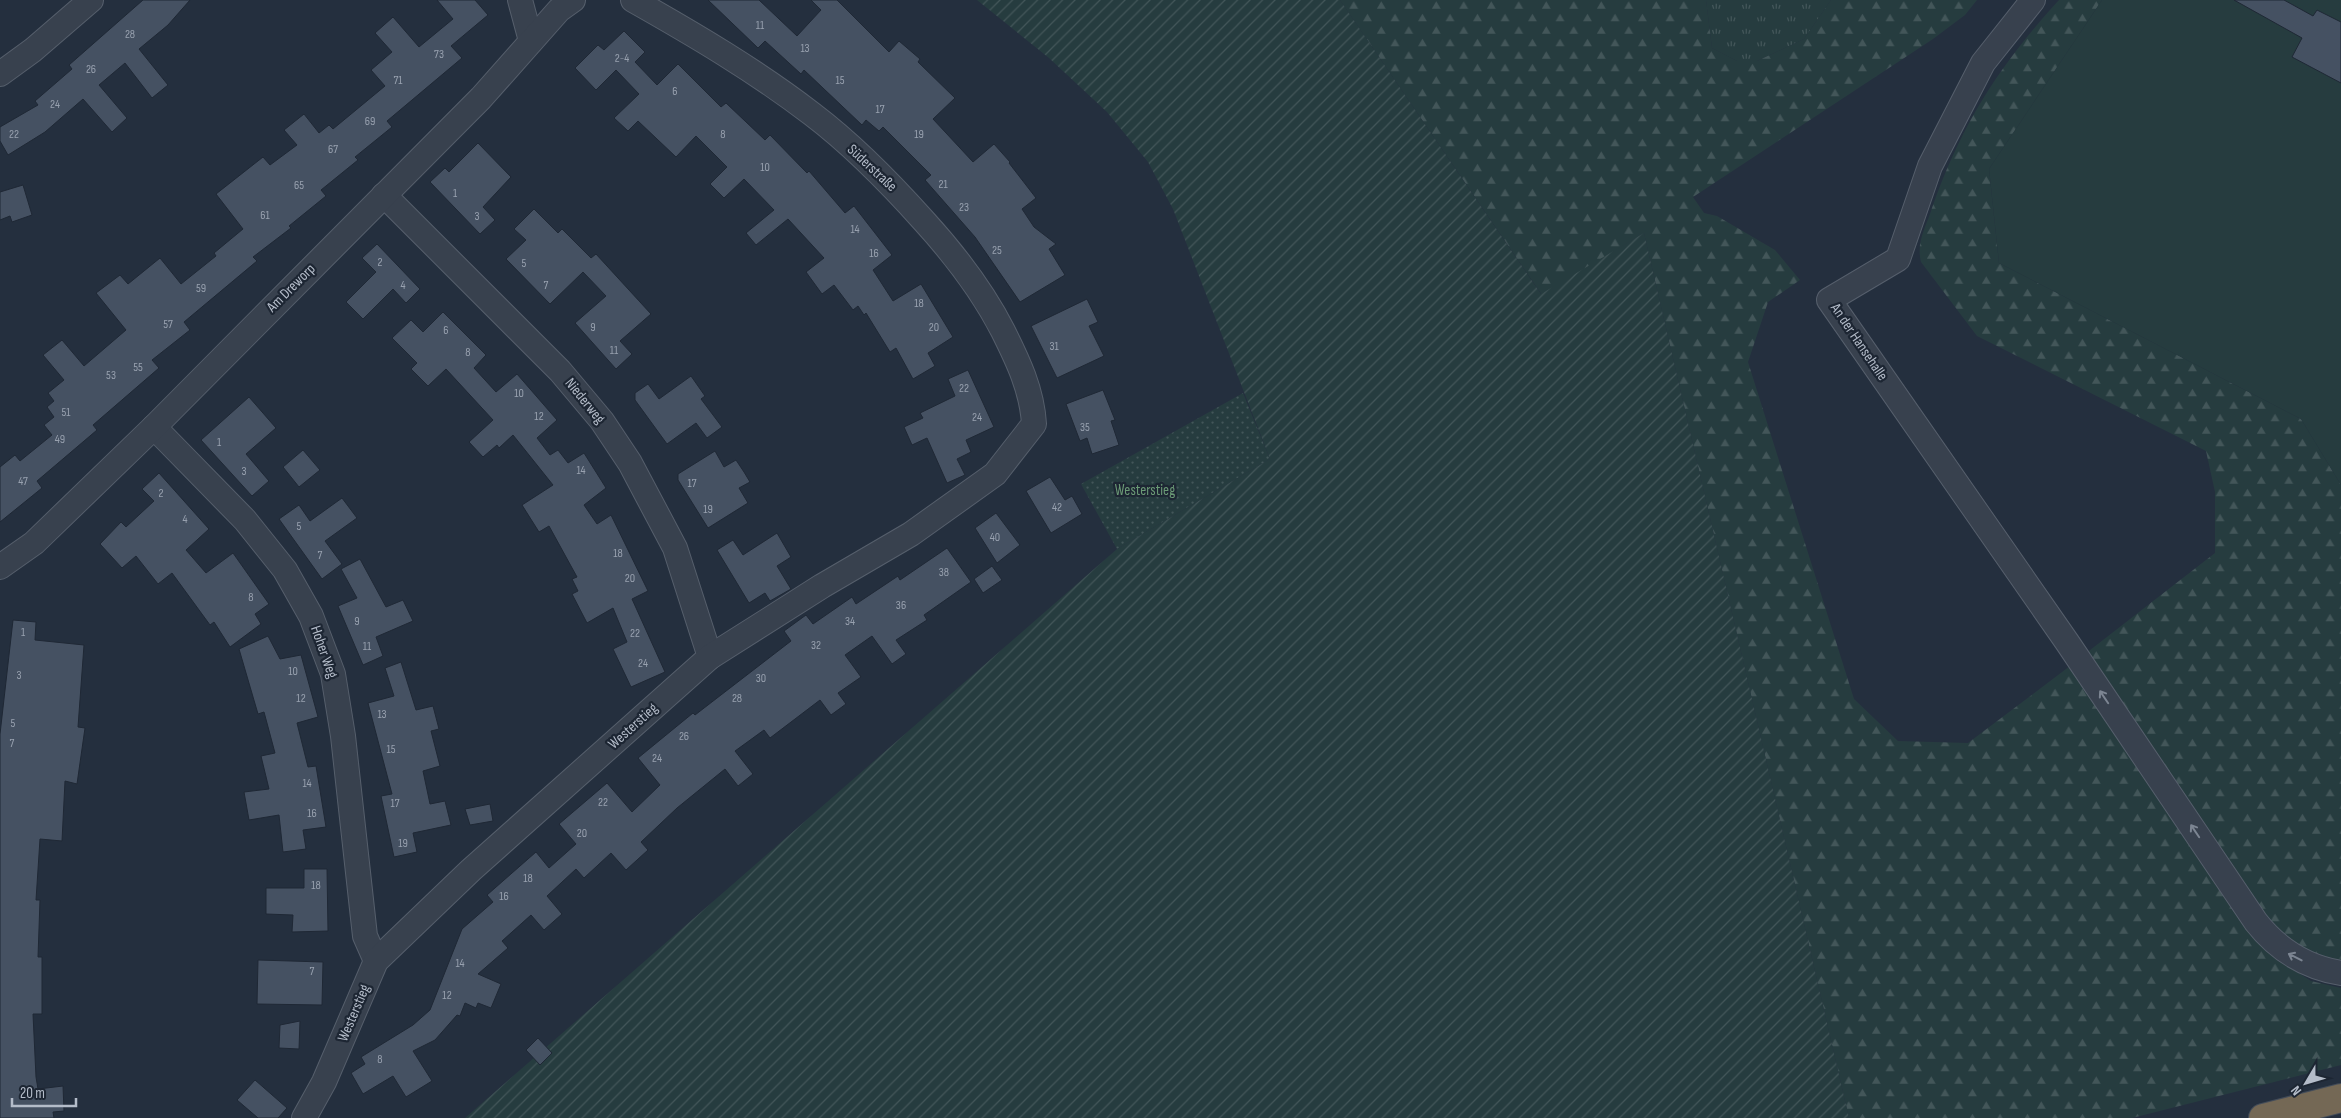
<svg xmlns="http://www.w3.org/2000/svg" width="2341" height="1118" viewBox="0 0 2341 1118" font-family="'Sofia Sans Condensed',sans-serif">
	<defs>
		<pattern id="grass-tufts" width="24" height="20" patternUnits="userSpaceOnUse" patternTransform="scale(1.25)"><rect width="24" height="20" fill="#263c3f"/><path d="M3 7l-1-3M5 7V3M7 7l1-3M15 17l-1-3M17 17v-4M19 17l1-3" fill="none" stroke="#435659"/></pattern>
		<pattern id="forest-firs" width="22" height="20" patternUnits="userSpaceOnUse" patternTransform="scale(1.25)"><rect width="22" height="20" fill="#263c3f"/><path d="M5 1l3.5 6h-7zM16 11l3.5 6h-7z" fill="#435659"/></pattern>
		<pattern id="park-dots" width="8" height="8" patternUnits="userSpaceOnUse" patternTransform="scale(1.25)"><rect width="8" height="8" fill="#263c3f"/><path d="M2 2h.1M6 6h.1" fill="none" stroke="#435659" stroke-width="1.8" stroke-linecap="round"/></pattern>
		<pattern id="garden-furrows" width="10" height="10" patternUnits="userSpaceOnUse" patternTransform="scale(1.25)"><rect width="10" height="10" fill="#263c3f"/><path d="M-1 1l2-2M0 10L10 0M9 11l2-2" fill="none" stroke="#435659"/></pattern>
	</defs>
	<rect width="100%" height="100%" fill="#242f3e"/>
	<polygon fill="url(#grass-tufts)" points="1706,0 1831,0 1804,39 1757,61 1737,61 1712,48"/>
	<g fill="url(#forest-firs)">
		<polygon points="1340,0 1706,0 1712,48 1737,61 1757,61 1804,39 1831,0 1977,0 1965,15 1933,39 1693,197 1704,213 1717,216 1775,250 1800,280 1768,302 1748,362 1854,699 1898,741 1968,743 2070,666 2255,936 2280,961 2311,981 2341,988 2341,1065 2132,1118 1849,1118 1644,233 1542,295"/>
		<path d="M2059,0H2102L1989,169L1999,263L2301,419L2341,485V964L2306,952L2265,919L2085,654L2215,553V492L2206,451L1977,336L1921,262C1916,242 1926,227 1932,208C1962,123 1999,66 2059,0Z"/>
	</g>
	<polygon fill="url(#park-dots)" points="1243,393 1270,459 1117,549 1081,484"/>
	<polygon fill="url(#garden-furrows)" points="977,0 1340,0 1541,294 1644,233 1849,1118 465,1118 1117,549 1270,459 1173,209 1148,162 1107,112 1049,58"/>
	<polygon fill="#263c3f" points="2102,0 2341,0 2341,485 2301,419 1999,263 1989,169"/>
	<g fill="#455162" stroke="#1f2835">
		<polygon points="143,0 190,0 168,25 139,49 168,85 152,98 125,63 99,85 127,118 112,132 83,99 45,132 8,155 0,141 0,127 38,105 35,101 72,69 69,65"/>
		<polygon points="437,0 475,0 488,15 451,46 462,58 387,121 392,127 355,157 358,160 321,190 326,196 289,226 291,228 253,257 257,261 184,322 190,330 152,360 159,368 93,425 97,430 37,481 42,488 0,522 0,467 15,455 20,461 52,435 44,425 54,417 47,407 54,401 48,393 64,380 43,355 62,340 84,366 126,330 96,293 120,275 128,284 160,258 181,284 216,256 214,253 243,229 216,194 263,157 270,165 297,145 284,130 304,114 319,133 329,125 333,129 385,86 371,70 392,52 375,33 393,17 419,47 453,19"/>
		<polygon points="708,0 759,0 797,36 821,10 811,0 837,0 889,52 899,41 920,59 918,62 955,98 933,119 973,162 994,144 1010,162 1009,163 1036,198 1022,209 1034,227 1056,244 1049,249 1065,275 1020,302 975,237 925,180 931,175 883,127 879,131 866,120 862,125 804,70 801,74 765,41 758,48"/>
		<polygon points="2234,0 2284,0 2313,16 2317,10 2341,22 2341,83 2292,57 2302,38"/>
		<polygon points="624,31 645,52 635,62 657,85 678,64 721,107 726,103 765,140 770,135 807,173 809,171 845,213 854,206 892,255 873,270 893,301 921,284 953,337 928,353 935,366 913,379 896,348 890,352 866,313 864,315 858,306 853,310 834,285 822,294 806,272 824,258 788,219 756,245 746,233 774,210 744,179 724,198 710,184 727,167 696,136 676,157 638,121 628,131 614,118 639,94 616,70 596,90 575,68 598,45 604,50"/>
		<polygon points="478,143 511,177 483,207 495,220 480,234 430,182 445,168 449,172"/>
		<polygon points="23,185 32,215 12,222 10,216 0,220 0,192"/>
		<polygon points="534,209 558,233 562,229 591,258 596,254 651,314 620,341 632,354 616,369 575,323 606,296 583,272 550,304 506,259 526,240 514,229"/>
		<polygon points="377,244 420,289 406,303 393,289 363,319 346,302 376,272 362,258"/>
		<polygon points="1087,299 1098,322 1089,326 1104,356 1057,378 1031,326"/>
		<polygon points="443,312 486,355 474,368 496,392 517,374 557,420 537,438 550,455 558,450 568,463 584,453 606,488 584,505 597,524 611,515 648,591 632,599 665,672 631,687 613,649 627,642 613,608 587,623 572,594 578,591 572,579 577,577 549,526 539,532 522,505 553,485 513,435 499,448 497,445 483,457 469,442 493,420 446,369 428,386 411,369 417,363 392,338 411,320 423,332"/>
		<polygon points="968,370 994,427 966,440 971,452 957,459 965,475 947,483 927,438 912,445 904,427 923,418 920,413 955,396 948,379"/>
		<polygon points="691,376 705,396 701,399 722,427 707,438 696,423 667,444 635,400 635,393 648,384 659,399"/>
		<polygon points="1103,390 1115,420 1111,421 1119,445 1092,454 1087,438 1080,441 1066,404"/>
		<polygon points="249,397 276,428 246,454 269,481 252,496 201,440"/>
		<polygon points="303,450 320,470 299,487 283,467"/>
		<polygon points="715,451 724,467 736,460 744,472 750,482 739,488 748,503 708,528 678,480 678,474"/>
		<polygon points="159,473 209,529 186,550 206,573 233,553 269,604 255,614 261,624 230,647 214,622 210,625 172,573 158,584 136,556 122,568 100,544 121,522 126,527 154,501 142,489"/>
		<polygon points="1050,477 1065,500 1072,496 1082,514 1051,533 1026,491"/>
		<polygon points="342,498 357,518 325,541 342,564 322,579 279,519 299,505 310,521"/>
		<polygon points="996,513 1020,545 997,563 975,528"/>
		<polygon points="777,533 791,557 777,566 791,589 770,601 765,593 749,603 717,550 733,540 743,555"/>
		<polygon points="947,548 971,582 924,615 927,620 896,640 906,654 892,664 872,636 845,655 861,677 838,693 846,704 831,715 820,700 770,738 764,730 735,751 753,774 738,786 725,769 677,808 641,842 648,850 626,870 611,853 584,878 576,869 547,896 562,914 544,930 531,915 502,941 508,948 478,974 501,984 491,1008 478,1003 476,1008 465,1003 460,1016 457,1015 435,1040 413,1051 432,1081 406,1097 393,1076 363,1094 351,1073 365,1064 361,1057 413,1025 430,1010 462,929 493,902 487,895 536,852 549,868 576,844 559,824 607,783 632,812 660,785 638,758 693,713 695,715 791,641 784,631 806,615 813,624 852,597 856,604 898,576 900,580"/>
		<polygon points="360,559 386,607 403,600 413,621 376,637 383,656 363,665 338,606 357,598 341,569"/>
		<polygon points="992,566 1002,580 983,593 974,579"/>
		<polygon points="13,620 36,622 35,640 84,645 78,727 85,728 77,784 65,781 62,841 40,839 36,900 40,900 38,957 42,957 42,1014 33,1014 36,1077 38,1089 63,1086 64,1111 53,1112 54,1118 0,1118 0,734"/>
		<polygon points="268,636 280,659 301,655 318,717 297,723 308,767 316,766 326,827 303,830 306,849 283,852 279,815 249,820 244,792 269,789 261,756 275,753 264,712 258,714 239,649"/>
		<polygon points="401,662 416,710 433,706 439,729 431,731 440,766 423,771 430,804 445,801 451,825 413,833 417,852 394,857 381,796 392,794 368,703 394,696 385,668"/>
		<polygon points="490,804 493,821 470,825 465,809"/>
		<polygon points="304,869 327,869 328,931 292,932 293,915 266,914 266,888 304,888"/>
		<polygon points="258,960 323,962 322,1005 257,1004"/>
		<polygon points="300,1021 299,1049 279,1048 280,1025"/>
		<polygon points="538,1038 552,1053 540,1065 526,1050"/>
		<polygon points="255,1080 287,1108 278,1118 258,1118 237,1100"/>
	</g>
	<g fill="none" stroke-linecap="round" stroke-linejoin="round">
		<g stroke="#565f6c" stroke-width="26">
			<g id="street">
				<polyline points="520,0 531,41"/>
				<path d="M2033,0L1983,63L1930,166L1898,259L1829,300L2067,642L2256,922C2278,950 2305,967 2341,973"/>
				<polyline points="0,74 33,50 91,0"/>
				<polyline points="384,195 560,371 602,421 630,463 675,548 710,657"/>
				<polyline points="154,427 245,520 285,570 311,616 333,674 343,736 365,936 376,961"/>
				<polyline points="0,567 34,543 154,427 481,98 559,10 573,0"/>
				<path d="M304,1118L324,1082L376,961L471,870L710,657L822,586L911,534L995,474L1034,424C1032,390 1018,361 1003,331C982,290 955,255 924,221C890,183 853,145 812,114C756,71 695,35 633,0"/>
			</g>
		</g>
		<g stroke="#434c59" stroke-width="30">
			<polyline id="highway" points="2263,1118 2341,1098"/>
		</g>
		<use href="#street" stroke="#38414e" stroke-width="24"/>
		<use href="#highway" stroke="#746855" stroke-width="28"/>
	</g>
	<defs><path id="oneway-shaft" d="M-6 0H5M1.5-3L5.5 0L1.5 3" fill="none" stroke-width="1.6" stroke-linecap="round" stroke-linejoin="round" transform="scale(1.25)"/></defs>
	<g stroke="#7c8592">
		<use href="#oneway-shaft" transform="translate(2104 697) rotate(-124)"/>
		<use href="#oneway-shaft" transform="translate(2195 831) rotate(-124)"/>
		<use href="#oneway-shaft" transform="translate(2295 957) rotate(-153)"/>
	</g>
	<g text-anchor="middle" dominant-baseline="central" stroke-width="4.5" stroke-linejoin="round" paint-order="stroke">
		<g font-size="12" fill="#98a1af">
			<text x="760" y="25">11</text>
			<text x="130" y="34">28</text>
			<text x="805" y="48">13</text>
			<text x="439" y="54">73</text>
			<text x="622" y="58">2-4</text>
			<text x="91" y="69">26</text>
			<text x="398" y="80">71</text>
			<text x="840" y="80">15</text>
			<text x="675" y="91">6</text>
			<text x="55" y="104">24</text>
			<text x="880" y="109">17</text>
			<text x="370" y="121">69</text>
			<text x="14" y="134">22</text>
			<text x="723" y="134">8</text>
			<text x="919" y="134">19</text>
			<text x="333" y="149">67</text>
			<text x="765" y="167">10</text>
			<text x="943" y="184">21</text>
			<text x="299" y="185">65</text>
			<text x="455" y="193">1</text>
			<text x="964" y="207">23</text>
			<text x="265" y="215">61</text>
			<text x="477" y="216">3</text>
			<text x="855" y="229">14</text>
			<text x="997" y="250">25</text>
			<text x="874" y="253">16</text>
			<text x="380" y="262">2</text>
			<text x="524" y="263">5</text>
			<text x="403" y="285">4</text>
			<text x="546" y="285">7</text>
			<text x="201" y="288">59</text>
			<text x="919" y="303">18</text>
			<text x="168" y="324">57</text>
			<text x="593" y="327">9</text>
			<text x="934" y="327">20</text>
			<text x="446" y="330">6</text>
			<text x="1054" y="346">31</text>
			<text x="614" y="350">11</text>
			<text x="468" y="352">8</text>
			<text x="138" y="367">55</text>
			<text x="111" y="375">53</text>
			<text x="964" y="388">22</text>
			<text x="519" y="393">10</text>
			<text x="66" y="412">51</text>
			<text x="539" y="416">12</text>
			<text x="977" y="417">24</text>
			<text x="1085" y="427">35</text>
			<text x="60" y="439">49</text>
			<text x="219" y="442">1</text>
			<text x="581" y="470">14</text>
			<text x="244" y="471">3</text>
			<text x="23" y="481">47</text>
			<text x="692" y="483">17</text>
			<text x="161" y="493">2</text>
			<text x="1057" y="507">42</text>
			<text x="708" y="509">19</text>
			<text x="185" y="519">4</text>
			<text x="299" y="526">5</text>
			<text x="995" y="537">40</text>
			<text x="618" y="553">18</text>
			<text x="320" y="555">7</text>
			<text x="944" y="572">38</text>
			<text x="630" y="578">20</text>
			<text x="251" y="597">8</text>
			<text x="901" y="605">36</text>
			<text x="357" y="621">9</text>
			<text x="850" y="621">34</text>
			<text x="23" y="632">1</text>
			<text x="635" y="633">22</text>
			<text x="816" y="645">32</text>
			<text x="367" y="646">11</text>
			<text x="643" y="663">24</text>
			<text x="293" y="671">10</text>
			<text x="19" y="675">3</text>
			<text x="761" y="678">30</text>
			<text x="301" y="698">12</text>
			<text x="737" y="698">28</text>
			<text x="382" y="714">13</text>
			<text x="13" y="723">5</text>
			<text x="684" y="736">26</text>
			<text x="12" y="743">7</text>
			<text x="391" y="749">15</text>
			<text x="657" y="758">24</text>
			<text x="307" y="783">14</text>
			<text x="603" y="802">22</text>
			<text x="395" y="803">17</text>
			<text x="312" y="813">16</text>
			<text x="582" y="833">20</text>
			<text x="403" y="843">19</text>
			<text x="528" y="878">18</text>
			<text x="316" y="885">18</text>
			<text x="504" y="896">16</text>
			<text x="460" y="963">14</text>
			<text x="312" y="971">7</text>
			<text x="447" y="995">12</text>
			<text x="380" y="1059">8</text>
		</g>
		<g font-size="15" fill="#b4bcc9" stroke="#1d2633">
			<text transform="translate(872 168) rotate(43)">Süderstraße</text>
			<text transform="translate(291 288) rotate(-45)">Am Dreworp</text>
			<text transform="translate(1859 342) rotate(56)">An der Hansehalle</text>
			<text transform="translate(585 401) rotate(51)">Niederweg</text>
			<text transform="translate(324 652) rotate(71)">Hoher Weg</text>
			<text transform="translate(633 726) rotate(-42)">Westerstieg</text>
			<text transform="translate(354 1013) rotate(-67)">Westerstieg</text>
		</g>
		<g font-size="15" fill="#6b9a76" stroke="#1d2633">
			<text x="1145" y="490">Westerstieg</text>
		</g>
	</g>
	<g transform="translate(2306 1083) rotate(232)" stroke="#1d2633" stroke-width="4" paint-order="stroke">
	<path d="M0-4L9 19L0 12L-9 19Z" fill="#b4bcc9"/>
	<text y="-8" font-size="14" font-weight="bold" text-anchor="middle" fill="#b4bcc9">N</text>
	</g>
	<path d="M12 1098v8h64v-8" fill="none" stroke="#b4bcc9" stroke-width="2.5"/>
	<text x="20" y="1098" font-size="15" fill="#b4bcc9" stroke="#1d2633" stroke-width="4" paint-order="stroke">20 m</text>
</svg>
